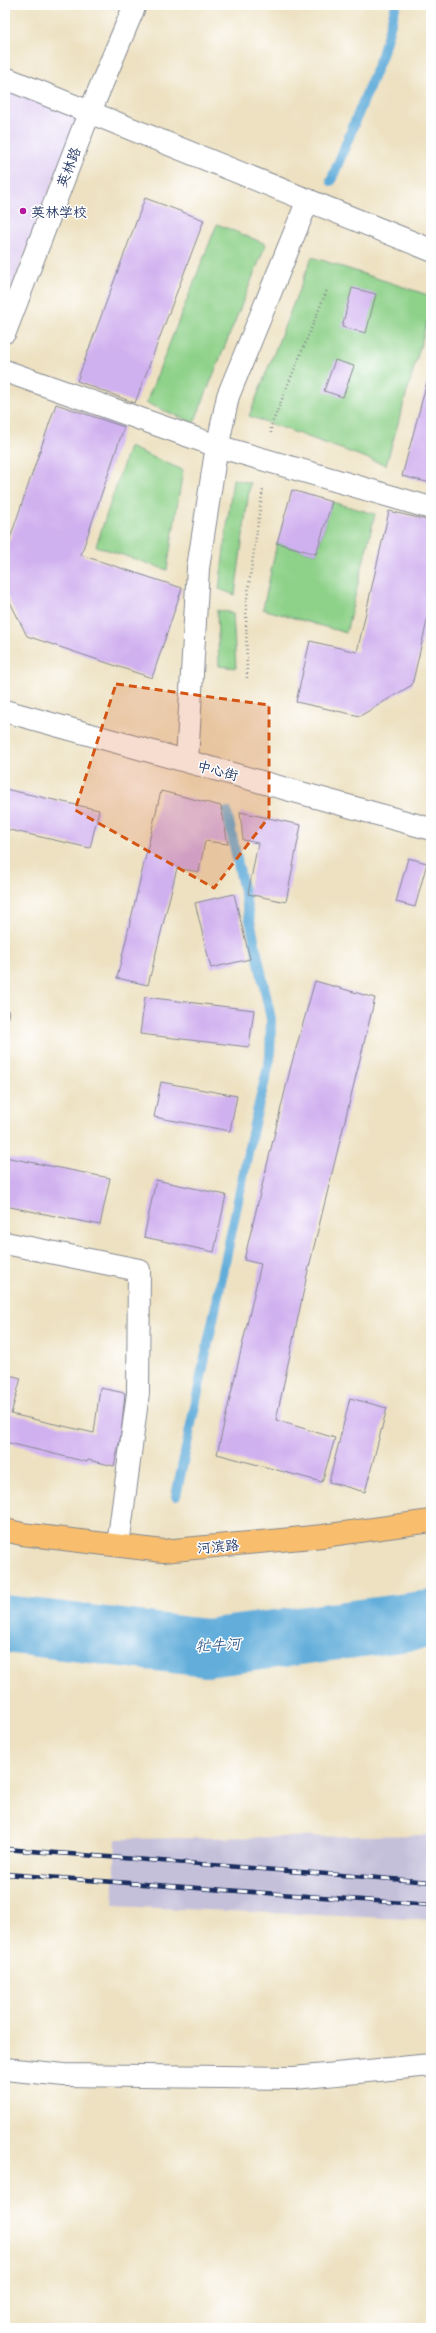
<svg xmlns="http://www.w3.org/2000/svg" width="436" height="2333" viewBox="0 0 436 2333" font-family="Mali,'LXGW WenKai TC',sans-serif">
	<rect width="100%" height="100%" fill="#fff"/>
	<filter id="ink" filterUnits="userSpaceOnUse"><feTurbulence type="fractalNoise" baseFrequency=".025" numOctaves="2"/><feDisplacementMap in="SourceGraphic" scale="8" xChannelSelector="R" yChannelSelector="G"/><feConvolveMatrix kernelMatrix="1 2 1 2 8 2 1 2 1" color-interpolation-filters="sRGB"/></filter>
	<filter id="wash" filterUnits="userSpaceOnUse"><feTurbulence type="fractalNoise" baseFrequency=".012" numOctaves="4" result="noise"/><feDisplacementMap in="SourceGraphic" scale="16" xChannelSelector="R" yChannelSelector="G"/><feGaussianBlur stdDeviation="0.9" result="paint"/><feColorMatrix in="noise" values="0 0 0 0 0 0 0 0 0 0 0 0 0 0 0 0 0 1.4 0 .05"/><feComposite in="paint" operator="in"/></filter>
	<g filter="url(#wash)">
		<rect width="100%" height="100%" fill="#ede1c1"/>
		<polygon fill="#e2d4f3" points="5,87 78,117 5,306"/>
		<polygon fill="#c5c0da" points="431,1835 431,1920 113,1906 116,1839"/>
		<g fill="#8ed189" stroke="#548074">
			<polygon points="217,224 266,244 194,423 146,403"/>
			<polygon points="312,257 431,296 431,309 386,465 249,416"/>
			<polygon points="129,447 183,470 167,570 96,546"/>
			<polygon points="233,479 250,483 235,595 219,589"/>
			<polygon points="332,502 375,514 346,633 263,609 277,543 316,554"/>
			<polygon points="217,610 233,613 236,668 219,666"/>
		</g>
		<g fill="none" stroke-linecap="round" stroke-linejoin="round">
			<g stroke="#62adda" stroke-width="10">
				<polyline points="331,181 382,55 396,5"/>
				<polyline points="176,1496 254,1124 270,1059 271,1019 227,812"/>
			</g>
			<polyline stroke="#62adda" stroke-width="58" points="5,1624 206,1648 431,1619"/>
		</g>
		<g id="blocks">
			<g fill="#d0b1ef">
				<polygon points="145,198 204,220 135,403 77,381"/>
				<polygon points="352,288 376,294 366,333 342,327"/>
				<polygon points="335,360 354,366 343,397 324,391"/>
				<polygon points="431,367 431,483 402,476"/>
				<polygon points="56,404 124,427 81,555 182,588 152,678 27,636 5,592 5,553"/>
				<polygon points="292,490 332,502 316,554 277,543"/>
				<polygon points="389,511 431,521 431,604 412,685 360,716 296,702 310,641 357,652"/>
				<polygon points="5,789 99,810 90,848 5,829"/>
				<polygon points="161,791 221,806 228,844 205,841 199,872 177,868 148,985 117,978"/>
				<polygon points="240,812 301,825 286,902 248,894 258,843 243,840"/>
				<polygon points="408,858 427,863 415,907 396,902"/>
				<polygon points="234,894 250,959 211,968 195,903"/>
				<polygon points="315,981 375,998 307,1275 276,1420 335,1438 322,1482 217,1454 261,1264 244,1260 291,1066"/>
				<polygon points="145,997 254,1010 249,1047 140,1034"/>
				<polygon points="5,1010 9,1011 6,1028 5,1028"/>
				<polygon points="161,1082 237,1096 230,1131 154,1117"/>
				<polygon points="5,1157 110,1178 100,1225 5,1206"/>
				<polygon points="156,1180 226,1195 214,1252 144,1237"/>
				<polygon points="5,1374 21,1378 11,1414 94,1433 100,1388 125,1393 121,1435 114,1466 88,1460 87,1462 5,1442"/>
				<polygon points="350,1398 387,1408 365,1492 329,1482"/>
			</g>
		</g>
	</g>
	<g filter="url(#ink)">
		<use href="#blocks" fill-opacity="0" stroke="#848890" stroke-width="1"/>
		<g fill="none" stroke-linecap="round" stroke-linejoin="round">
			<g stroke="#848890" stroke-width="24">
				<g id="minor">
					<polyline points="5,78 431,250"/>
					<polyline points="5,332 84,126 135,5"/>
					<polyline points="5,371 217,446 431,508"/>
					<polyline points="5,711 431,829"/>
					<polyline points="187,761 198,568 215,458 228,396 308,200"/>
					<polyline points="5,1243 139,1270 138,1393 118,1545"/>
					<polyline points="5,2069 64,2075 294,2078 431,2065"/>
				</g>
			</g>
			<g stroke="#848890" stroke-width="24">
				<polyline id="major" points="5,1530 22,1534 163,1551 323,1536 431,1521"/>
			</g>
			<g stroke="#848890" stroke-width="2.5" stroke-dasharray="1 3" stroke-linecap="butt">
				<polyline points="271,433 271,426 327,290"/>
				<polyline points="247,678 246,605 263,489"/>
			</g>
			<use href="#minor" stroke="#fff" stroke-width="22"/>
			<use href="#major" stroke="#f9be6d" stroke-width="22"/>
			<g stroke="#1b2f5e" stroke-width="4.5">
				<g id="rail">
					<polyline points="5,1849 431,1882"/>
					<polyline points="5,1874 431,1905"/>
				</g>
			</g>
			<use href="#rail" stroke="#fff" stroke-width="3" stroke-dasharray="9" stroke-linecap="butt"/>
		</g>
	</g>
	<path fill="#d45514" fill-opacity="0.2" stroke="#d45514" stroke-width="3" stroke-dasharray="8 5" stroke-linejoin="round" d="M116,684L269,705V817L214,888L75,810Z"/>
	<circle fill="#b5179e" stroke="#fff" stroke-width="1.5" cx="23" cy="211" r="4"/>
	<g text-anchor="middle" dominant-baseline="central" stroke-width="3" stroke-linejoin="round" paint-order="stroke">
		<g font-size="14" fill="#1b2f5e" stroke="#fff">
			<text transform="translate(68 167) rotate(-69)">英林路</text>
			<text transform="translate(218 770) rotate(15)">中心街</text>
			<text transform="translate(218 1546) rotate(-5)">河滨路</text>
		</g>
		<g font-size="14" fill="#1b2f5e" stroke="#fff" text-anchor="start">
			<text x="31" y="211">英林学校</text>
		</g>
		<g font-size="15" font-style="italic" fill="#345b89" stroke="#fff">
			<text transform="translate(218 1644) rotate(-3)">牤牛河</text>
		</g>
	</g>
	<rect width="436" height="2333" fill="none" stroke="#fff" stroke-width="20"/>
</svg>
